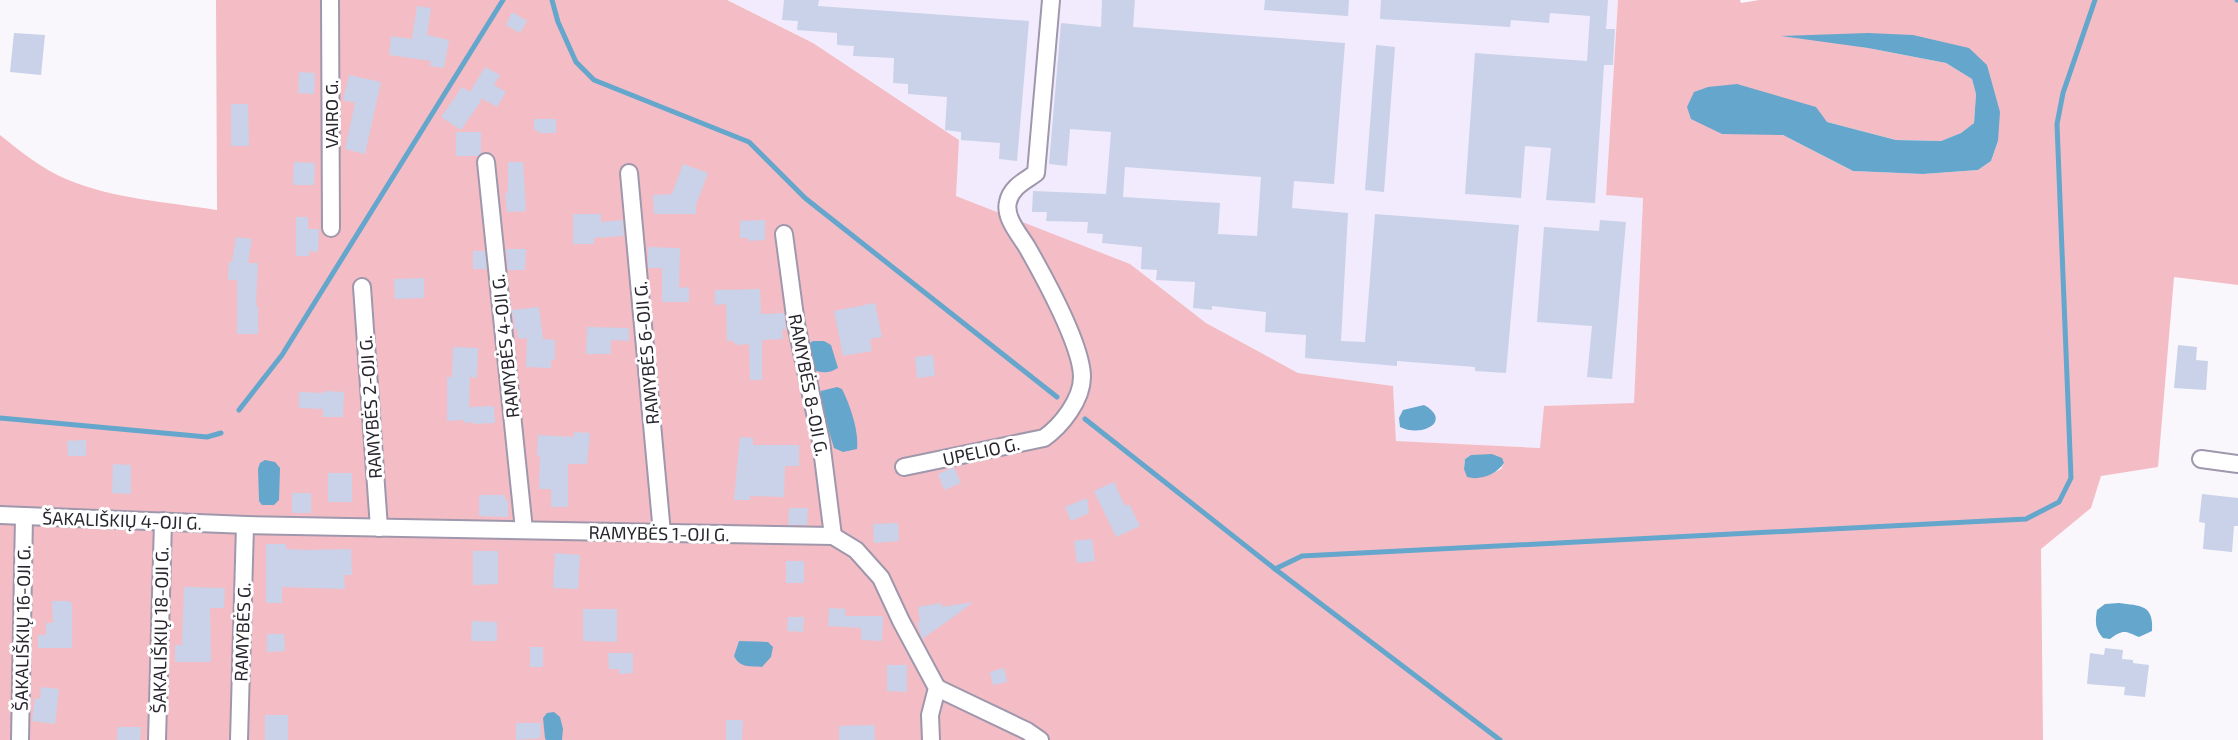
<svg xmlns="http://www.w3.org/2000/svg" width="2238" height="740" viewBox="0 0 2238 740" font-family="'Exo 2',sans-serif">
	<rect width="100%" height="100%" fill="#f9f7fc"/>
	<polygon fill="#f1ebfd" points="727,0 1618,0 1606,195 1643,197 1634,404 1544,406 1541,448 1396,441 1393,386 1298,373 1206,323 1129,264 955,196 959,140 813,43"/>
	<path fill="#f4bdc5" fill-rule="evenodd" d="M216,0H727L813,43L959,140L956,196L1130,264L1206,323L1298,373L1393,386L1396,441L1540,448L1544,406L1634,403L1643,198L1606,195L1618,0H1740L1741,3L1759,0H2238V285L2174,277L2158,467L2101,476L2091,508L2041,549L2043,740H0V135C21,152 41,168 66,179C113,199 167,202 217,210ZM1785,36L1987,65L1998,141L1991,161L1978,170L1923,174L1853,171L1783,135L1737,85L1764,93L1827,122L1896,140L1941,141L1961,133L1974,123L1976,94L1972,79L1946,63L1868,48ZM1471,455L1504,463L1501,469L1489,475L1464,469L1465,459Z"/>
	<g fill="#64a6cc">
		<polygon points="1868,33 1913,35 1969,48 1987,65 2000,112 1998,141 1991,161 1978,170 1923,174 1853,171 1783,135 1722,134 1691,119 1687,107 1694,92 1708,87 1737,84 1816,107 1827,122 1896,140 1941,141 1961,133 1974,123 1976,94 1972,79 1946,63 1868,48 1781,36"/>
		<path d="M813,341H824L831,345L838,368C830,373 821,374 813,369L807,345Z"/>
		<path d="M837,387L842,389C850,405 859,431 857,449L843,452L834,448L820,401L821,391Z"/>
		<path d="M1424,405C1453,421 1422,438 1400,427L1399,418L1403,410Z"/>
		<path d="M1492,454L1502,458L1504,463C1497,474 1480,481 1467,477L1464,469L1465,459L1471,455Z"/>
		<polygon points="265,460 275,462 280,468 279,500 274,505 262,505 259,501 258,469 260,463"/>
		<path d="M2119,603C2140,606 2154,604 2152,631L2139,637C2125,631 2123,629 2110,639L2103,638C2095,629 2095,622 2097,610L2105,604Z"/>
		<path d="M739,641L768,642L773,647L771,657L762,667C750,666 740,668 734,656Z"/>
		<polygon points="554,712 560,717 563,729 562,740 546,740 545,738 543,718 547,713"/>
	</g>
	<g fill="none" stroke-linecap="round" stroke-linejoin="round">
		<g stroke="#64a6cc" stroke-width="5">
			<polyline points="552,0 558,22 576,62 594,80 749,142 805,198 1057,397"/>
			<polyline points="2237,0 2238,0"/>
			<polyline points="239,410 282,355 503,0"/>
			<polyline points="0,418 207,437 221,433"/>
			<polyline points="1085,419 1275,569 1500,740"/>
			<polyline points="1275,569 1302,556 2026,519 2059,502 2071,478 2057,124 2063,93 2095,0"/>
		</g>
	</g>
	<g fill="#c9d2e8" fill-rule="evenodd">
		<polygon points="784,0 819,0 818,6 1029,21 1017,161 999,159 1000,143 961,140 961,132 945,130 947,97 908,94 908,84 893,83 894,58 853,56 854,46 837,45 837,33 797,30 798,21 782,20"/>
		<path d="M1102,0H1135L1133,27L1345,43L1334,184L1294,181L1292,208L1348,213L1341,341L1365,342L1375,214L1519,225L1506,373L1475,371V367L1397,361V366L1305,358L1306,335L1265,332L1266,312L1212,306V310L1193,308L1195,282L1156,280L1157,270L1141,269L1142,247L1102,243L1103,234L1087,233L1088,222L1046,221L1047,212H1032L1033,191L1106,194L1111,132L1070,129L1067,166L1049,164L1061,23L1101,27ZM1125,167L1261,177L1257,236L1218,234L1220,203L1123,197Z"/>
		<polygon points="1265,0 1349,0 1348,16 1264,10"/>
		<polygon points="1381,0 1608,0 1606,29 1615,29 1613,65 1604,65 1595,203 1546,200 1551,148 1525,146 1521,198 1465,194 1475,53 1587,61 1590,16 1550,13 1549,23 1511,20 1510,27 1398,20 1380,19"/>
		<polygon points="417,6 431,8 427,35 449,40 444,68 430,66 431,61 389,55 391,36 412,39"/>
		<polygon points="512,12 527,21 520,33 506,25"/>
		<polygon points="14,33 45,35 41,75 10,72"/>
		<polygon points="1376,45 1395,47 1384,192 1365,190"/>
		<polygon points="485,67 500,75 494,85 506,92 497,107 481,98 481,101 461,130 441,117 462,87 470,92"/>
		<polygon points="299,72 315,73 314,94 298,93"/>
		<polygon points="349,75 381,82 365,154 345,149 355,103 343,100"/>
		<polygon points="231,104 248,104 249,146 231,146"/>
		<polygon points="534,119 556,119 556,133 540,133 534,129"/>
		<polygon points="456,132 481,132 481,153 478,156 456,156"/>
		<polygon points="294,162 315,163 314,185 293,185"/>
		<polygon points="508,162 523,162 526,211 507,212 505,193 508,193"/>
		<polygon points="683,164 708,173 696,205 696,214 654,214 653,195 672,194"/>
		<polygon points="573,214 601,214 601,222 623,220 624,236 594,238 594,244 573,244"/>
		<polygon points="296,217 308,217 308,229 319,229 318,252 309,251 309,256 296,256"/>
		<polygon points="765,220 765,240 748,241 748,238 740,238 740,221"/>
		<polygon points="1600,220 1626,222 1612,379 1587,377 1592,326 1537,322 1544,227 1599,231"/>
		<polygon points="236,237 252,239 248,263 258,263 256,306 258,306 258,334 237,334 237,280 228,280 229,262 232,262"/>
		<polygon points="648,247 680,248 679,288 689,287 689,302 662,302 662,268 648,268"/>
		<polygon points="506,249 526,249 525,270 508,270"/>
		<polygon points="473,251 485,251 487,269 473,269"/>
		<polygon points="424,278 424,298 395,299 394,279"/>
		<polygon points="760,289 761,314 784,313 786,329 782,330 783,339 762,340 762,380 750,380 749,344 735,345 734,341 727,341 726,304 715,305 715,290"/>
		<polygon points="875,303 882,337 870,339 872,351 843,356 834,311"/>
		<polygon points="539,307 543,339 555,340 555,360 551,360 551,368 526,367 527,338 518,339 517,329 515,330 512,310"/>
		<polygon points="587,327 629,328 629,341 611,340 611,354 586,354"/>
		<polygon points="2178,345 2197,347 2196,360 2208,361 2206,390 2174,388"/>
		<polygon points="453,347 478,348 477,378 470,377 469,407 494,406 495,423 473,424 473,422 464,423 464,420 447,421 447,377 452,377"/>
		<polygon points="933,355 935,376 917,378 915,357"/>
		<polygon points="324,391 344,392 343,417 323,417 323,409 299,408 299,392 324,393"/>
		<polygon points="574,432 590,433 587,464 568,464 568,507 551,507 551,489 539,489 540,456 537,456 538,435 574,437"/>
		<polygon points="740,437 753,438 753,445 799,445 799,466 785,466 784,497 750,496 750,500 734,500"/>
		<polygon points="86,440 86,456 68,456 67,441"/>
		<polygon points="113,464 131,465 131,494 112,493"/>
		<polygon points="954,467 961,483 944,490 938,474"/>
		<rect x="328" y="473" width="24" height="29"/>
		<polygon points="1114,482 1125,506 1129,504 1140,526 1116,537 1094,491"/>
		<rect x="292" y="493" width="19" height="20"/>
		<polygon points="2202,494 2238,498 2238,526 2234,526 2232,552 2203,549 2205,523 2199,522"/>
		<polygon points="479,495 505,495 505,500 508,500 508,517 479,516"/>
		<polygon points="1087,498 1089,513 1071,521 1065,507"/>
		<polygon points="789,508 808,508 807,525 788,525"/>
		<polygon points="898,523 899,541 874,543 873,524"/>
		<polygon points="1092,539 1095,561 1077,563 1074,541"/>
		<polygon points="266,544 286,544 286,549 305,550 351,549 352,575 344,575 345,589 282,587 282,603 266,603"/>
		<polygon points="473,551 498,551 498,584 473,585"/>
		<polygon points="555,553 580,555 578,589 553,588"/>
		<rect x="786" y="561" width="18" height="22"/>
		<polygon points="184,587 225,588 224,608 210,608 211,662 175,662 175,645 182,645"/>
		<polygon points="52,601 70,601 70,603 72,603 72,648 38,648 38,635 46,635 46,623 53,623"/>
		<polygon points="973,602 952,618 922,639 917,622 920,622 918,607 941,603 942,607"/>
		<polygon points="829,608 846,609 845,616 883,616 882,641 861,640 861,628 828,626"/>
		<polygon points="583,609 617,609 617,642 583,641"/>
		<polygon points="788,617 804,617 803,632 787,631"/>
		<polygon points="472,621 497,622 497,641 471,641"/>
		<polygon points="267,634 284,634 285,651 267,652"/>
		<rect x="530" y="647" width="13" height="20"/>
		<polygon points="2105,648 2123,650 2122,659 2133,660 2133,663 2149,665 2145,697 2124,695 2125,687 2087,684 2090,653 2104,655"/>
		<polygon points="608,653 633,653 633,673 619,674 619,669 609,669"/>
		<polygon points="887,665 907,665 907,692 887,691"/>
		<polygon points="1004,668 1007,682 993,685 990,672"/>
		<polygon points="41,687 59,689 55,724 32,721 35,698 40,699"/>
		<rect x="265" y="715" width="23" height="25"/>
		<polygon points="726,720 743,720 742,740 726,740"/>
		<polygon points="516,723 541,723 541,738 516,740"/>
		<polygon points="874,725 875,740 839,740 839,726"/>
		<polygon points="118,727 141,727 140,740 117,740"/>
	</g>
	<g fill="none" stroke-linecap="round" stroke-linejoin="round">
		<g stroke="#9f97ac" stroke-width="20">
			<g id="minor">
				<polyline points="330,0 331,228"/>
				<polyline points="486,162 524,530"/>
				<polyline points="629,173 662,533"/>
				<polyline points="784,234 796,324 821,441 833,536"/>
				<polyline points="362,287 379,528"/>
				<polyline points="2201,459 2238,464"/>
				<path d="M904,467L1044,438C1061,426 1082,400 1082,377C1082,346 1043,275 1027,247C1019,234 1004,217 1008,202C1011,187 1025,181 1036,173L1051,0"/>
				<polyline points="0,515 247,525 833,536 856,550 881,578 901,621 937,688 930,715 931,740"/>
				<polyline points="937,688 1027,731 1040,740"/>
				<polyline points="20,740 24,516"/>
				<polyline points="157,740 163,521"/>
				<polyline points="239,740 245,525"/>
			</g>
		</g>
		<use href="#minor" stroke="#fff" stroke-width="16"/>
	</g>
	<g text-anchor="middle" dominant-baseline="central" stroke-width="6" stroke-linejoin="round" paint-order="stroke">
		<g font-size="18" fill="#28252e" stroke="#fff">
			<text transform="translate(331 114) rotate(-90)">VAIRO G.</text>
			<text transform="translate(505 346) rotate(-96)">RAMYBĖS 4-OJI G.</text>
			<text transform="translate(646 353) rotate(-95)">RAMYBĖS 6-OJI G.</text>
			<text transform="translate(809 385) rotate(79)">RAMYBĖS 8-OJI G.</text>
			<text transform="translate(370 407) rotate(-94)">RAMYBĖS 2-OJI G.</text>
			<text transform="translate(981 451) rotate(-12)">UPELIO G.</text>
			<text transform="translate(122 520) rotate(2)">ŠAKALIŠKIŲ 4-OJI G.</text>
			<text transform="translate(659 533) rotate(1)">RAMYBĖS 1-OJI G.</text>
			<text transform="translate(22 628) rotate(-89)">ŠAKALIŠKIŲ 16-OJI G.</text>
			<text transform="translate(160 630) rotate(-89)">ŠAKALIŠKIŲ 18-OJI G.</text>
			<text transform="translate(242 632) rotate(-88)">RAMYBĖS G.</text>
		</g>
	</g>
</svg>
